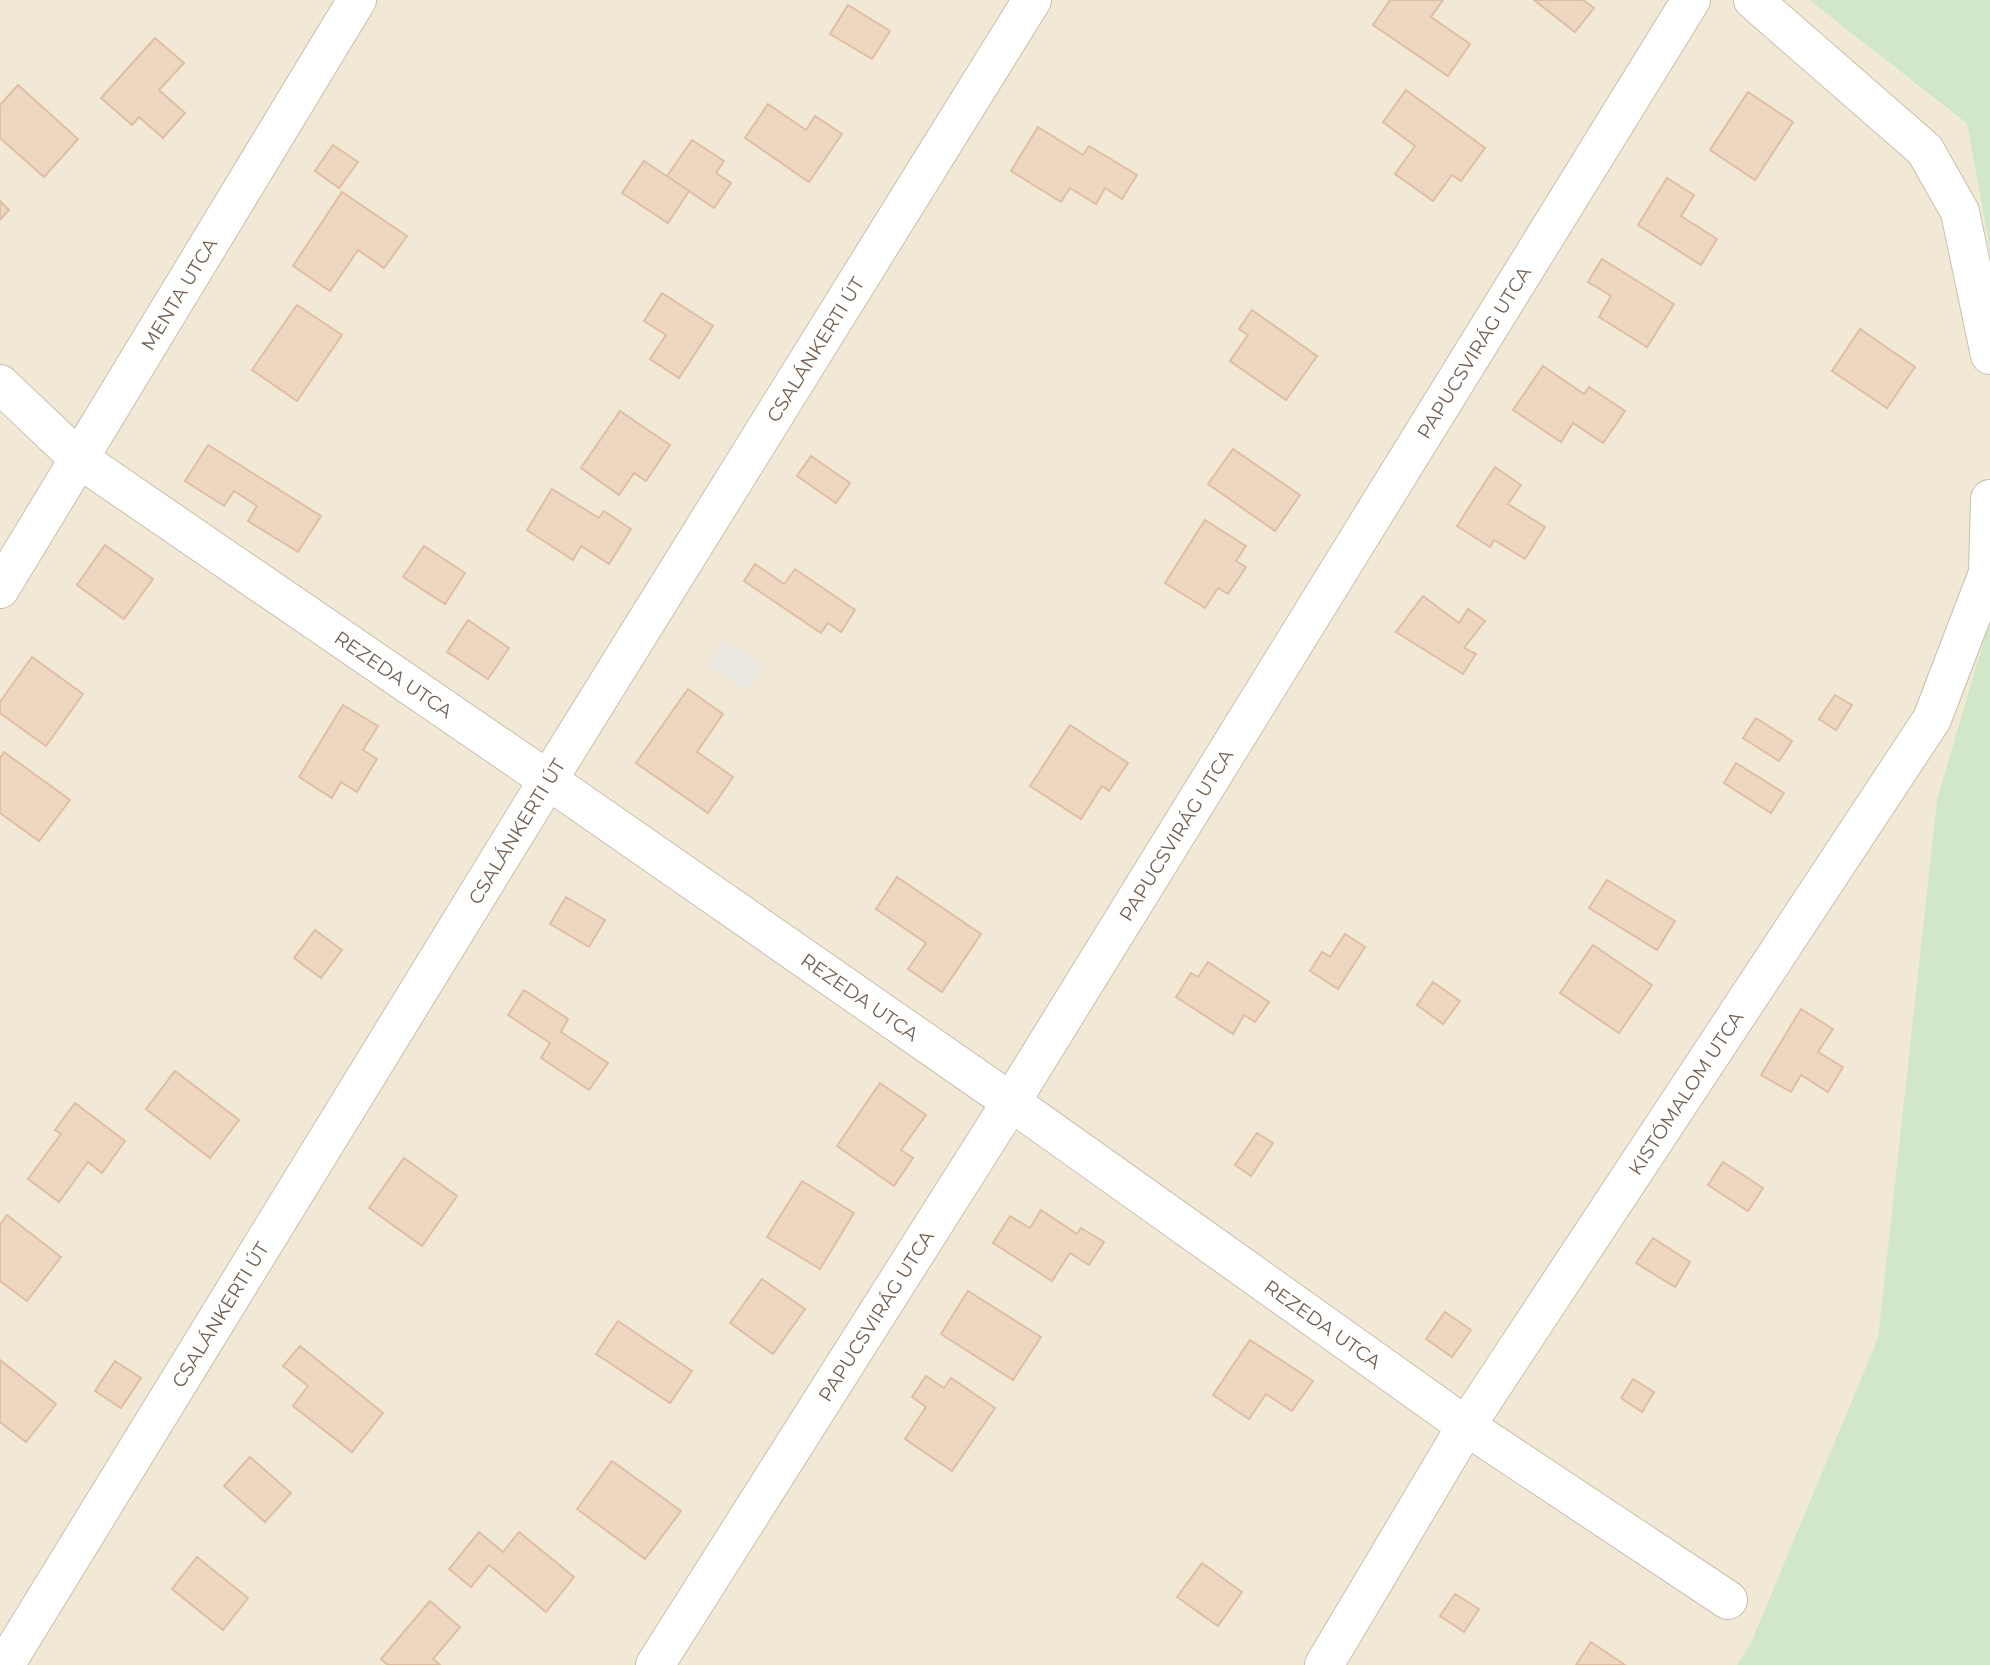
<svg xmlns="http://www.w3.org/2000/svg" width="1990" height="1665" viewBox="0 0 1990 1665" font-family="Montserrat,sans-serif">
	<rect width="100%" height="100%" fill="#fbf5e7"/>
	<polygon fill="#f2e8d6" points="0,0 1809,0 1967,125 1990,250 1990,620 1937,799 1878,1338 1750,1645 1737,1665 0,1665"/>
	<polygon fill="#ebe7e1" points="724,639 764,666 748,691 708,665"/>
	<g fill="#d1e7c7">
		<polygon points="1809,0 1990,0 1990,250 1967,124"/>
		<polygon points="1990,620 1990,1665 1737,1665 1750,1645 1878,1338 1937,799"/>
	</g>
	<g fill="#eed7c1" stroke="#dfbfa3" stroke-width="2">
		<polygon points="1390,0 1443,0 1431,17 1470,44 1448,76 1373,25"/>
		<polygon points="1534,0 1583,0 1594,8 1575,32"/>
		<polygon points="848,5 890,31 872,59 830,34"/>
		<polygon points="155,38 184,63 159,90 185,113 163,138 139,117 132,125 101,98"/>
		<polygon points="18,85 78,139 44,177 0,138 0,105"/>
		<polygon points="1406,90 1485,148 1461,181 1452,175 1433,201 1395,174 1415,146 1383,122"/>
		<polygon points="1748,92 1793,122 1755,180 1710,150"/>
		<polygon points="768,104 806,130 815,116 842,134 809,182 745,138"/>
		<polygon points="1038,127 1083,155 1089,146 1137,175 1122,199 1105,188 1096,204 1070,188 1061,202 1011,171"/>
		<polygon points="692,140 724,161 716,173 731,183 714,208 667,176"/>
		<polygon points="333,145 358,162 339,188 315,171"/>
		<polygon points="644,161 689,191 668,223 622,193"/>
		<polygon points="1667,178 1694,195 1681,216 1717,239 1701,265 1638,225"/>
		<polygon points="342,192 407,236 384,268 358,250 330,291 293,266"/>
		<polygon points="0,201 9,210 0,220"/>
		<polygon points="1602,259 1674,304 1647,347 1599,317 1611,296 1588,282"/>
		<polygon points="662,293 713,326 679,378 650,359 666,335 644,321"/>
		<polygon points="297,305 342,335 297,401 252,370"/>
		<polygon points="1252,310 1317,356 1286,400 1230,361 1248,335 1239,329"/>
		<polygon points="1860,329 1915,367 1887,408 1832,371"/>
		<polygon points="1543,366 1584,394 1589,387 1625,411 1603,443 1573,423 1561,442 1513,410"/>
		<polygon points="620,411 670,445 646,481 634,473 619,495 581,468"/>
		<polygon points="208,445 321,516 298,552 248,521 257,506 234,491 224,506 185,481"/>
		<polygon points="1233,449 1300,495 1275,531 1208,484"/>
		<polygon points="811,456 850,483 836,503 797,476"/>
		<polygon points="1495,467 1521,485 1508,504 1545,527 1525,559 1494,540 1490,547 1457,526"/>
		<polygon points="552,489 599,518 604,511 631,529 609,564 581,546 573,560 527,530"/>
		<polygon points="1205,520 1246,546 1236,561 1246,567 1228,594 1218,588 1205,608 1165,583"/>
		<polygon points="105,545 153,579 124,619 77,585"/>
		<polygon points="424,546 465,573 445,604 403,577"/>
		<polygon points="755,564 784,584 795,569 855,610 841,632 828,623 821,633 744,581"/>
		<polygon points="1423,596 1459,623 1468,609 1485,621 1464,648 1476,654 1463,674 1396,632"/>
		<polygon points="468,620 509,648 488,679 447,652"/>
		<polygon points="32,657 83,694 46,746 0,713 0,702"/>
		<polygon points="688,689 723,714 697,752 733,777 708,813 636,763"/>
		<polygon points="1835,695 1852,705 1836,730 1819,719"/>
		<polygon points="343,705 378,726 363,750 377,759 357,792 341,782 332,798 299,777"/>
		<polygon points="1756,718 1792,741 1779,761 1743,738"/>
		<polygon points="1070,725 1128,763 1109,791 1102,786 1081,819 1030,786"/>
		<polygon points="4,752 70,800 39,841 0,813 0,758"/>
		<polygon points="1736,763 1784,793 1771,813 1724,783"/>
		<polygon points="897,877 981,934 942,992 908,969 926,943 876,909"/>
		<polygon points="1607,880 1675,921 1657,950 1589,908"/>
		<polygon points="566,897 605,920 589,947 550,924"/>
		<polygon points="315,930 342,950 321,978 294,958"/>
		<polygon points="1345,934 1365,947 1338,989 1310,971 1322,952 1330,957"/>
		<polygon points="1593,945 1652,985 1619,1033 1560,993"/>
		<polygon points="1208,962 1269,1002 1255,1022 1244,1015 1233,1034 1176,997 1191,973 1198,977"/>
		<polygon points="1433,982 1460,1001 1443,1024 1417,1005"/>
		<polygon points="524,990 568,1019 561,1032 608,1063 589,1090 541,1058 550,1043 508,1015"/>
		<polygon points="1801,1009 1833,1029 1818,1052 1843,1067 1828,1092 1801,1075 1791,1092 1761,1075"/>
		<polygon points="175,1071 239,1120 210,1158 146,1109"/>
		<polygon points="880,1083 926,1115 901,1150 913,1158 894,1186 837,1146"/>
		<polygon points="75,1103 125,1141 102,1173 88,1162 59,1202 28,1179 61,1134 55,1130"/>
		<polygon points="1257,1133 1273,1143 1251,1176 1235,1165"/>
		<polygon points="404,1158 457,1196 422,1246 369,1208"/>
		<polygon points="1723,1162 1763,1188 1748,1211 1708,1185"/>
		<polygon points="802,1181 854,1213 820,1269 767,1237"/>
		<polygon points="1041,1210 1077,1234 1081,1228 1104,1242 1089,1265 1070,1253 1052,1281 993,1243 1010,1216 1030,1228"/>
		<polygon points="7,1215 61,1257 27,1301 0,1281 0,1225"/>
		<polygon points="1653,1238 1690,1262 1675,1287 1636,1263"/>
		<polygon points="762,1279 805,1309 773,1354 730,1323"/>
		<polygon points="968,1291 1041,1337 1013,1380 941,1334"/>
		<polygon points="1445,1312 1471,1330 1452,1357 1426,1339"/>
		<polygon points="618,1321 692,1371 670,1403 596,1354"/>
		<polygon points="1250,1340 1313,1381 1292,1411 1266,1394 1249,1419 1213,1395"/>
		<polygon points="300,1346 383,1413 352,1452 293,1406 308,1386 283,1366"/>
		<polygon points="0,1360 56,1404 26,1442 0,1422"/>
		<polygon points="115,1361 141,1378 121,1408 95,1391"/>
		<polygon points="926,1376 944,1388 951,1378 995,1408 952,1471 905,1439 926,1407 912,1397"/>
		<polygon points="1633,1379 1654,1392 1642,1412 1621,1398"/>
		<polygon points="250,1457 291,1493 265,1522 224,1486"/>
		<polygon points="612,1461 681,1511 645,1559 577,1509"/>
		<polygon points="479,1532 503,1552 519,1532 574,1577 546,1612 489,1565 471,1587 449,1569"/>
		<polygon points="197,1557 248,1598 223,1630 172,1589"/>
		<polygon points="1202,1563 1242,1592 1218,1626 1177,1597"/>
		<polygon points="1455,1594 1479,1609 1464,1632 1440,1616"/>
		<polygon points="430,1601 460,1627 433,1659 440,1665 388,1665 381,1659"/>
		<polygon points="1591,1642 1625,1665 1576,1665"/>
	</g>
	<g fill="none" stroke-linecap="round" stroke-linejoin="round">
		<g stroke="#ccbeae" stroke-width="40">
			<g id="minor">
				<polyline points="1753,0 1925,150 1960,212 1990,355"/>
				<path id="s1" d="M0,384L78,458L548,780L1011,1102L1466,1426L1728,1600"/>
				<path id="s2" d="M0,589L357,0"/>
				<path id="s3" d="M5,1665L548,780L1032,0"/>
				<path id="s4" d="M655,1665L1011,1102L1691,0"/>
				<path id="s5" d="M1324,1665L1466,1426L1932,719L1988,573L1990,499"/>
			</g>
		</g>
		<use href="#minor" stroke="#fff" stroke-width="38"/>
	</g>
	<g text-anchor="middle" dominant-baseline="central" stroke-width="5" stroke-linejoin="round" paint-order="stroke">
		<g font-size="19" fill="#725e4e" stroke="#fef9ed">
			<text stroke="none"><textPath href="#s2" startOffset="345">MENTA UTCA</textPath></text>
			<text stroke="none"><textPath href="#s3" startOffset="1545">CSALÁNKERTI ÚT</textPath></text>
			<text stroke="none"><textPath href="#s4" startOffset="1547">PAPUCSVIRÁG UTCA</textPath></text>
			<text stroke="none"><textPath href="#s1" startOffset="490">REZEDA UTCA</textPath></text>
			<text stroke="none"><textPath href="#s3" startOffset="978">CSALÁNKERTI ÚT</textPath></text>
			<text stroke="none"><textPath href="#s4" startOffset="980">PAPUCSVIRÁG UTCA</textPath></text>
			<text stroke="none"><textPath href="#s1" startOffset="1057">REZEDA UTCA</textPath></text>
			<text stroke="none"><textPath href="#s5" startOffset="677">KISTÓMALOM UTCA</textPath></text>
			<text stroke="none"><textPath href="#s3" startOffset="411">CSALÁNKERTI ÚT</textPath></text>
			<text stroke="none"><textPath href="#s4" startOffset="413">PAPUCSVIRÁG UTCA</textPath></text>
			<text stroke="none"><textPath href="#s1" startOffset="1624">REZEDA UTCA</textPath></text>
		</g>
	</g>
</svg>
